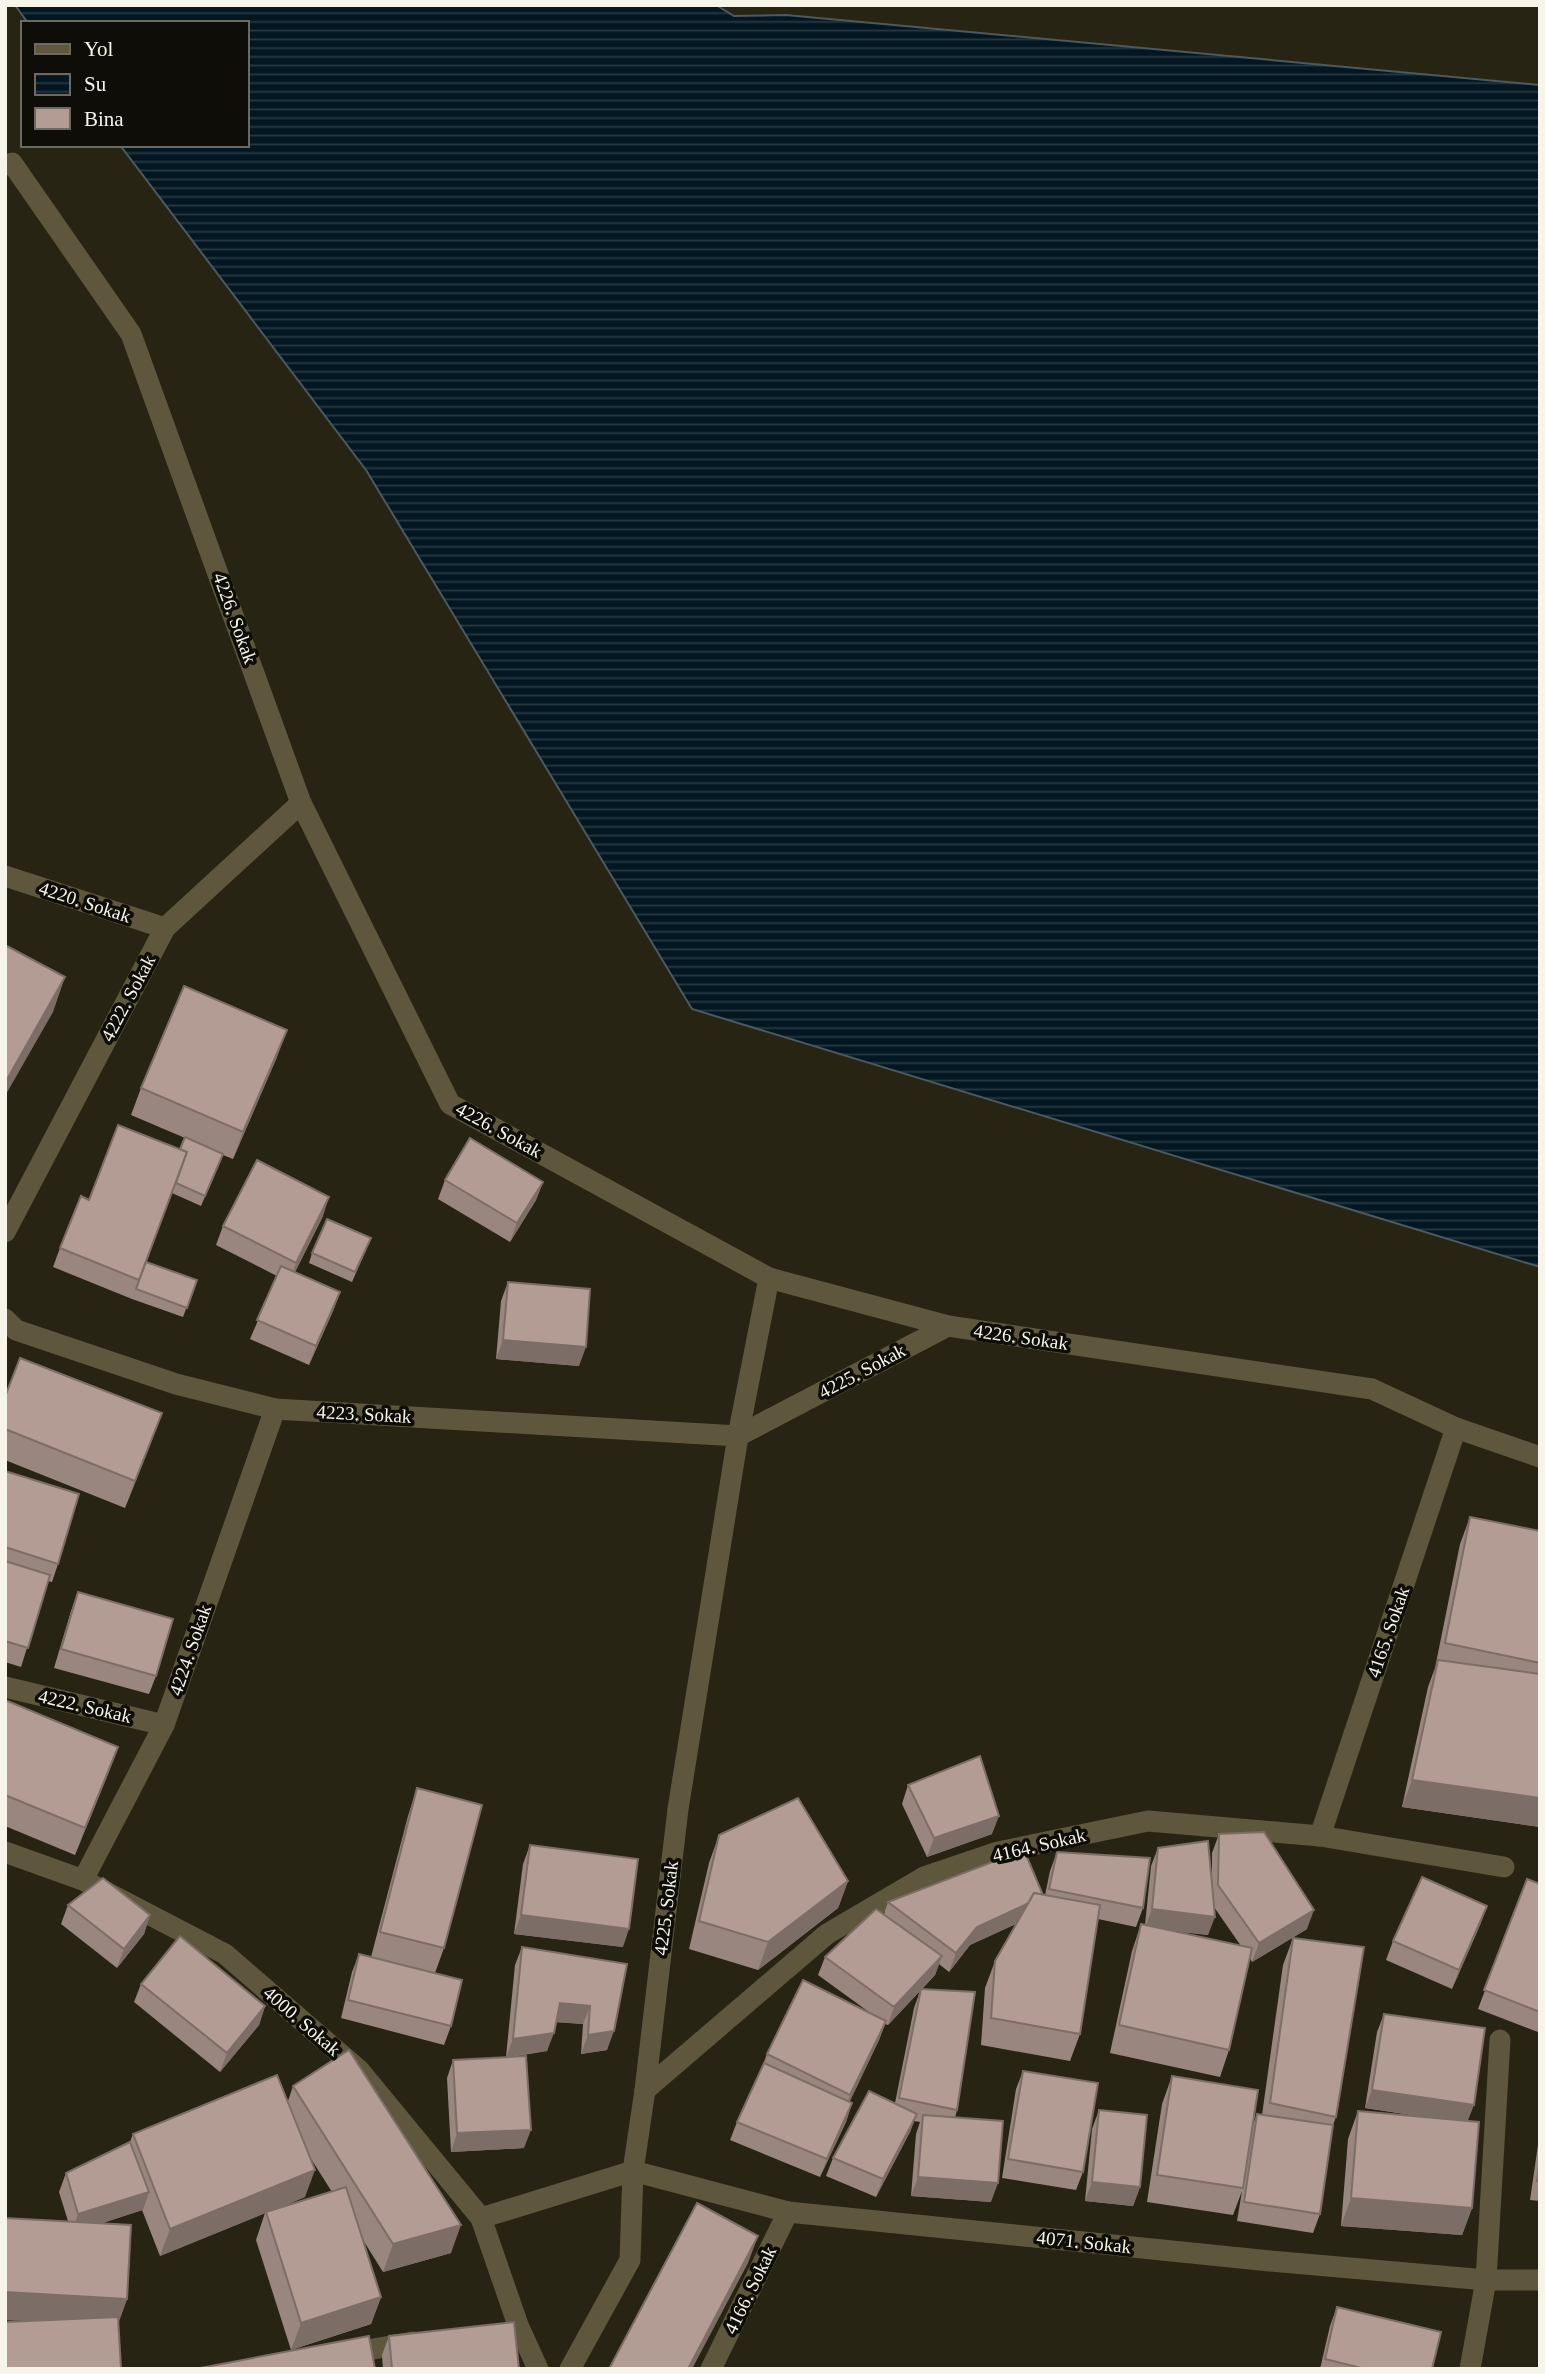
<svg xmlns="http://www.w3.org/2000/svg" width="1545" height="2374" viewBox="0 0 1545 2374" font-family="'Times New Roman',serif">
	<defs>
		<pattern id="water-rules" width="6" height="5" patternUnits="userSpaceOnUse" patternTransform="scale(1.75)"><rect width="6" height="5" fill="#031722"/><path d="M0 2.5h6" fill="none" stroke="#283942"/></pattern>
	</defs>
	<rect width="100%" height="100%" fill="#282413"/>
	<polygon fill="url(#water-rules)" stroke="#4c595e" stroke-width="2" points="15,5 716,5 734,16 786,15 1540,85 1540,1267 692,1009 366,470 120,145 247,145 247,23 28,23"/>
	<g fill="none" stroke-linecap="round" stroke-linejoin="round">
		<g stroke="#5e573d" stroke-width="21">
			<polyline points="5,165 12,163 131,334 301,803 450,1104 769,1278 948,1326 1372,1389 1456,1428 1540,1457"/>
			<polyline points="5,876 165,928"/>
			<polyline points="5,1232 165,928 301,803"/>
			<polyline points="5,1319 16,1330 176,1384 275,1409 738,1436 948,1326"/>
			<polyline points="5,1687 164,1725"/>
			<polyline points="1320,1836 1456,1428"/>
			<polyline points="5,1852 83,1880 225,1954 359,2070 481,2218 518,2325 538,2369"/>
			<polyline points="83,1880 164,1725 275,1409"/>
			<polyline points="645,2090 827,1934 924,1877 998,1852 1148,1821 1320,1836 1504,1867"/>
			<polyline points="481,2218 633,2171 788,2212 1270,2261 1486,2280 1540,2280"/>
			<polyline points="345,2354 413,2342"/>
			<polyline points="570,2369 630,2260 633,2171 645,2090 678,1809 738,1436 769,1278"/>
			<polyline points="711,2369 788,2212"/>
			<polyline points="1470,2369 1486,2280 1500,2040"/>
		</g>
	</g>
	<g fill="#99867e" fill-rule="evenodd">
		<polygon points="277,1057 233,1159 223,1155 201,1206 172,1193 146,1262 197,1280 183,1317 132,1299 53,1267 60,1248 89,1200 180,1149 185,1138 131,1115 141,1088"/>
		<polygon points="445,1180 543,1182 536,1200 510,1242 438,1199"/>
		<polygon points="323,1216 295,1272 340,1292 333,1311 309,1365 250,1339 277,1276 216,1245 223,1226"/>
		<polygon points="367,1248 352,1282 309,1263 312,1253"/>
		<polygon points="508,1282 579,1366 496,1359 501,1301"/>
		<polygon points="5,1397 152,1440 125,1508 5,1460"/>
		<polygon points="5,1471 58,1564 52,1582 48,1581 21,1667 5,1662"/>
		<polygon points="1470,1517 1540,1531 1540,1827 1402,1807 1428,1687 1435,1668 1460,1544"/>
		<polygon points="78,1592 156,1676 149,1694 54,1668 71,1611"/>
		<polygon points="5,1700 118,1747 108,1774 75,1855 5,1826"/>
		<polygon points="908,1785 992,1834 927,1857 902,1804"/>
		<polygon points="417,1788 444,1948 435,1973 451,2026 444,2045 341,2018 352,1972 359,1954 371,1957 408,1816"/>
		<path d="M1219,1834L1307,1929L1252,1962L1250,1958L1229,2050L1220,2077L1110,2053L1132,1951L1141,1924L1145,1925L1151,1866L1158,1848L1212,1882V1853ZM1214,1907L1241,1946L1174,1931L1208,1935Z"/>
		<polygon points="719,1835 848,1881 838,1908 758,1970 689,1949 709,1863"/>
		<polygon points="530,1845 623,1947 514,1934 523,1864"/>
		<polygon points="1057,1852 1143,1908 1136,1927 1098,1919 1080,2034 1070,2061 981,2045 985,1988 995,1961 1016,1924 970,1945 949,1972 939,1964 935,1975 922,1989 957,2110 955,2118 991,2202 911,2196 916,2134 920,2122 914,2121 910,2132 876,2197 826,2176 833,2158 895,2103 914,2008 920,1991 888,2025 885,2024 879,2040 849,2102 852,2103 846,2122 820,2177 730,2140 737,2122 761,2070 767,2054 873,2015 818,1975 825,1957 884,1914 888,1902 1045,1895 1050,1871"/>
		<polygon points="1527,1879 1540,1884 1540,2027 1538,2032 1478,2009"/>
		<polygon points="68,1905 150,1915 144,1934 117,1968 61,1924"/>
		<polygon points="1487,1906 1480,1925 1452,1989 1386,1960 1393,1941"/>
		<polygon points="1293,1938 1336,2117 1333,2125 1320,2214 1313,2233 1237,2221 1242,2191 1233,2215 1147,2202 1162,2104 1172,2076 1252,2127 1257,2114 1262,2115 1283,1965"/>
		<polygon points="522,1947 627,1964 607,2050 581,2054 583,2024 556,2022 547,2051 511,2057 524,2148 451,2152 447,2078 453,2060 506,2057 515,1965"/>
		<polygon points="141,1984 265,2006 259,2025 220,2072 134,2002"/>
		<polygon points="1384,2014 1468,2121 1472,2208 1462,2235 1341,2226 1348,2139 1358,2111 1424,2117 1365,2108 1377,2032"/>
		<polygon points="1023,2071 1083,2172 1076,2190 1002,2178 1016,2089"/>
		<path d="M293,2086L451,2253L383,2272L363,2240L381,2297L371,2324L291,2350L256,2240L265,2213L160,2256L142,2210L102,2223L127,2299L118,2324L28,2321L68,2221L59,2192L66,2173L130,2142L133,2134L288,2101ZM308,2154L332,2192L274,2210L305,2197Z"/>
		<polygon points="1099,2110 1140,2187 1133,2206 1085,2201 1092,2129"/>
		<polygon points="1540,2131 1540,2201 1530,2200"/>
		<polygon points="1337,2307 1432,2369 1320,2369 1330,2326"/>
		<polygon points="389,2336 519,2369 383,2369 382,2355"/>
	</g>
	<g fill="#7d6d67">
		<polygon points="65,977 53,1012 5,1096 5,1083"/>
		<polygon points="287,1030 277,1057 233,1159 243,1132"/>
		<polygon points="543,1182 536,1200 510,1242 517,1223"/>
		<polygon points="329,1197 323,1216 290,1282 296,1263"/>
		<polygon points="340,1292 333,1311 309,1365 316,1346"/>
		<polygon points="503,1340 586,1347 579,1366 496,1359"/>
		<polygon points="162,1413 152,1440 125,1508 135,1481"/>
		<polygon points="118,1747 108,1774 75,1855 85,1828"/>
		<polygon points="1412,1780 1540,1798 1540,1827 1402,1807"/>
		<polygon points="999,1816 992,1834 927,1857 934,1838"/>
		<polygon points="848,1881 838,1908 758,1970 768,1942"/>
		<polygon points="1031,1902 1024,1920 970,1945 949,1972 956,1953 977,1927"/>
		<polygon points="1487,1906 1480,1925 1452,1989 1459,1970"/>
		<polygon points="1152,1909 1215,1917 1208,1935 1145,1928"/>
		<polygon points="1314,1910 1307,1929 1252,1962 1259,1943"/>
		<polygon points="150,1915 144,1934 117,1968 124,1949"/>
		<polygon points="521,1915 629,1929 623,1947 514,1934"/>
		<polygon points="942,1956 935,1975 888,2025 894,2007"/>
		<polygon points="560,2003 590,2006 583,2024 553,2022"/>
		<polygon points="265,2006 259,2025 220,2072 227,2053"/>
		<polygon points="886,2021 879,2040 844,2114 850,2095"/>
		<polygon points="614,2031 607,2050 581,2054 588,2035"/>
		<polygon points="554,2033 547,2051 506,2057 513,2039"/>
		<polygon points="1372,2090 1474,2105 1467,2123 1365,2108"/>
		<polygon points="852,2103 846,2122 820,2177 827,2159"/>
		<polygon points="917,2114 910,2132 876,2197 883,2179"/>
		<polygon points="531,2130 524,2148 451,2152 457,2133"/>
		<polygon points="315,2170 305,2197 160,2256 170,2229"/>
		<polygon points="918,2177 998,2183 991,2202 911,2196"/>
		<polygon points="1092,2182 1140,2187 1133,2206 1085,2201"/>
		<polygon points="149,2192 143,2210 72,2233 78,2214"/>
		<polygon points="1351,2198 1472,2208 1462,2235 1341,2226"/>
		<polygon points="461,2225 451,2253 383,2272 393,2244"/>
		<polygon points="758,2236 748,2263 692,2369 688,2369"/>
		<polygon points="5,2292 127,2299 117,2326 5,2320"/>
		<polygon points="381,2297 371,2324 291,2350 301,2323"/>
	</g>
	<g fill="#b29c93" stroke="#7d6d67" stroke-width="2">
		<polygon points="5,945 65,977 5,1083"/>
		<polygon points="184,986 287,1030 243,1132 141,1088"/>
		<polygon points="118,1125 187,1152 139,1280 60,1248 81,1196 89,1200"/>
		<polygon points="185,1137 223,1154 205,1196 176,1183 187,1152 180,1149"/>
		<polygon points="470,1138 543,1182 517,1223 445,1180"/>
		<polygon points="257,1160 329,1197 296,1263 223,1226"/>
		<polygon points="327,1219 371,1238 355,1272 312,1253"/>
		<polygon points="146,1262 197,1280 187,1308 136,1289"/>
		<polygon points="281,1266 340,1292 316,1346 257,1320"/>
		<polygon points="508,1282 590,1289 586,1347 503,1340"/>
		<polygon points="20,1358 162,1413 135,1481 5,1429 5,1397"/>
		<polygon points="5,1471 79,1494 58,1564 5,1547"/>
		<polygon points="1470,1517 1540,1531 1540,1663 1445,1643"/>
		<polygon points="5,1561 50,1575 28,1648 5,1641"/>
		<polygon points="78,1592 173,1619 156,1676 61,1649"/>
		<polygon points="1438,1660 1540,1674 1540,1798 1412,1780"/>
		<polygon points="5,1700 118,1747 85,1828 5,1795"/>
		<polygon points="980,1756 999,1816 934,1838 908,1785"/>
		<polygon points="417,1788 482,1805 444,1948 380,1932"/>
		<polygon points="798,1798 848,1881 768,1942 699,1921 719,1835"/>
		<polygon points="1264,1832 1314,1910 1259,1943 1218,1885 1219,1834"/>
		<polygon points="1208,1841 1215,1917 1152,1909 1158,1848"/>
		<polygon points="530,1845 638,1859 629,1929 521,1915"/>
		<polygon points="1024,1850 1043,1895 1034,1893 1029,1903 977,1927 956,1953 888,1902"/>
		<polygon points="1057,1852 1150,1858 1143,1908 1049,1889"/>
		<polygon points="1422,1877 1487,1906 1459,1970 1393,1941"/>
		<polygon points="103,1878 150,1915 124,1949 68,1905"/>
		<polygon points="1527,1879 1540,1884 1540,2012 1484,1990"/>
		<polygon points="1034,1893 1100,1905 1080,2034 991,2018 995,1961"/>
		<polygon points="876,1909 942,1956 894,2007 825,1957"/>
		<polygon points="1141,1924 1252,1948 1229,2050 1119,2025"/>
		<polygon points="180,1936 265,2006 227,2053 141,1984"/>
		<polygon points="1293,1938 1364,1947 1336,2117 1270,2103"/>
		<polygon points="522,1947 627,1964 614,2031 588,2035 590,2006 560,2003 554,2033 513,2039"/>
		<polygon points="359,1954 462,1980 451,2026 348,2000"/>
		<polygon points="803,1980 886,2021 850,2095 767,2054"/>
		<polygon points="921,1989 975,1992 957,2110 899,2098"/>
		<polygon points="1384,2014 1485,2028 1474,2105 1372,2090"/>
		<polygon points="349,2050 461,2225 393,2244 293,2086"/>
		<polygon points="526,2056 531,2130 457,2133 453,2060"/>
		<polygon points="764,2063 852,2103 827,2159 737,2122"/>
		<polygon points="1023,2071 1098,2083 1083,2172 1008,2159"/>
		<polygon points="277,2075 315,2170 170,2229 133,2134"/>
		<polygon points="1172,2076 1258,2090 1243,2188 1157,2175"/>
		<polygon points="869,2091 917,2114 883,2179 833,2158"/>
		<polygon points="1099,2110 1147,2115 1140,2187 1092,2182"/>
		<polygon points="1358,2111 1479,2122 1472,2208 1351,2198"/>
		<polygon points="1257,2114 1333,2125 1320,2214 1244,2202"/>
		<polygon points="923,2115 1003,2121 998,2183 918,2177"/>
		<polygon points="130,2142 149,2192 78,2214 66,2173"/>
		<polygon points="1540,2159 1540,2181 1537,2181"/>
		<polygon points="346,2187 381,2297 301,2323 266,2212"/>
		<polygon points="697,2203 758,2236 688,2369 609,2369"/>
		<polygon points="5,2218 131,2225 127,2299 5,2292"/>
		<polygon points="1337,2307 1441,2332 1432,2369 1365,2369 1325,2359"/>
		<polygon points="118,2317 121,2369 5,2369 5,2322"/>
		<polygon points="514,2322 519,2369 392,2369 389,2336"/>
		<polygon points="369,2336 375,2369 195,2369"/>
	</g>
	<g text-anchor="middle" dominant-baseline="central" stroke-width="7" stroke-linejoin="round" paint-order="stroke">
		<g font-size="19" fill="#f7f4e9" stroke="#0f0d07">
			<text transform="translate(235 618) rotate(70)">4226. Sokak</text>
			<text transform="translate(85 902) rotate(18)">4220. Sokak</text>
			<text transform="translate(128 998) rotate(-62)">4222. Sokak</text>
			<text transform="translate(499 1130) rotate(29)">4226. Sokak</text>
			<text transform="translate(1021 1337) rotate(8)">4226. Sokak</text>
			<text transform="translate(862 1371) rotate(-28)">4225. Sokak</text>
			<text transform="translate(364 1414) rotate(3)">4223. Sokak</text>
			<text transform="translate(1388 1632) rotate(-71)">4165. Sokak</text>
			<text transform="translate(190 1650) rotate(-71)">4224. Sokak</text>
			<text transform="translate(85 1706) rotate(13)">4222. Sokak</text>
			<text transform="translate(1039 1845) rotate(-13)">4164. Sokak</text>
			<text transform="translate(666 1908) rotate(-83)">4225. Sokak</text>
			<text transform="translate(302 2021) rotate(41)">4000. Sokak</text>
			<text transform="translate(1084 2242) rotate(6)">4071. Sokak</text>
			<text transform="translate(750 2290) rotate(-64)">4166. Sokak</text>
		</g>
	</g>
	<rect width="1545" height="2374" fill="none" stroke="#f7f4e9" stroke-width="14"/>
	<rect x="21" y="21" width="228" height="126" fill="#0f0d07" stroke="#6c6961" stroke-width="2"/>
	<rect x="35" y="44" width="35" height="10" fill="#5e573d" stroke="#6c6961" stroke-width="2"/>
	<text x="84" y="56" font-size="21" fill="#f7f4e9">Yol</text>
	<rect x="35" y="74" width="35" height="21" fill="url(#water-rules)" stroke="#6c6961" stroke-width="2"/>
	<text x="84" y="91" font-size="21" fill="#f7f4e9">Su</text>
	<rect x="35" y="108" width="35" height="21" fill="#b29c93" stroke="#6c6961" stroke-width="2"/>
	<text x="84" y="126" font-size="21" fill="#f7f4e9">Bina</text>
</svg>
